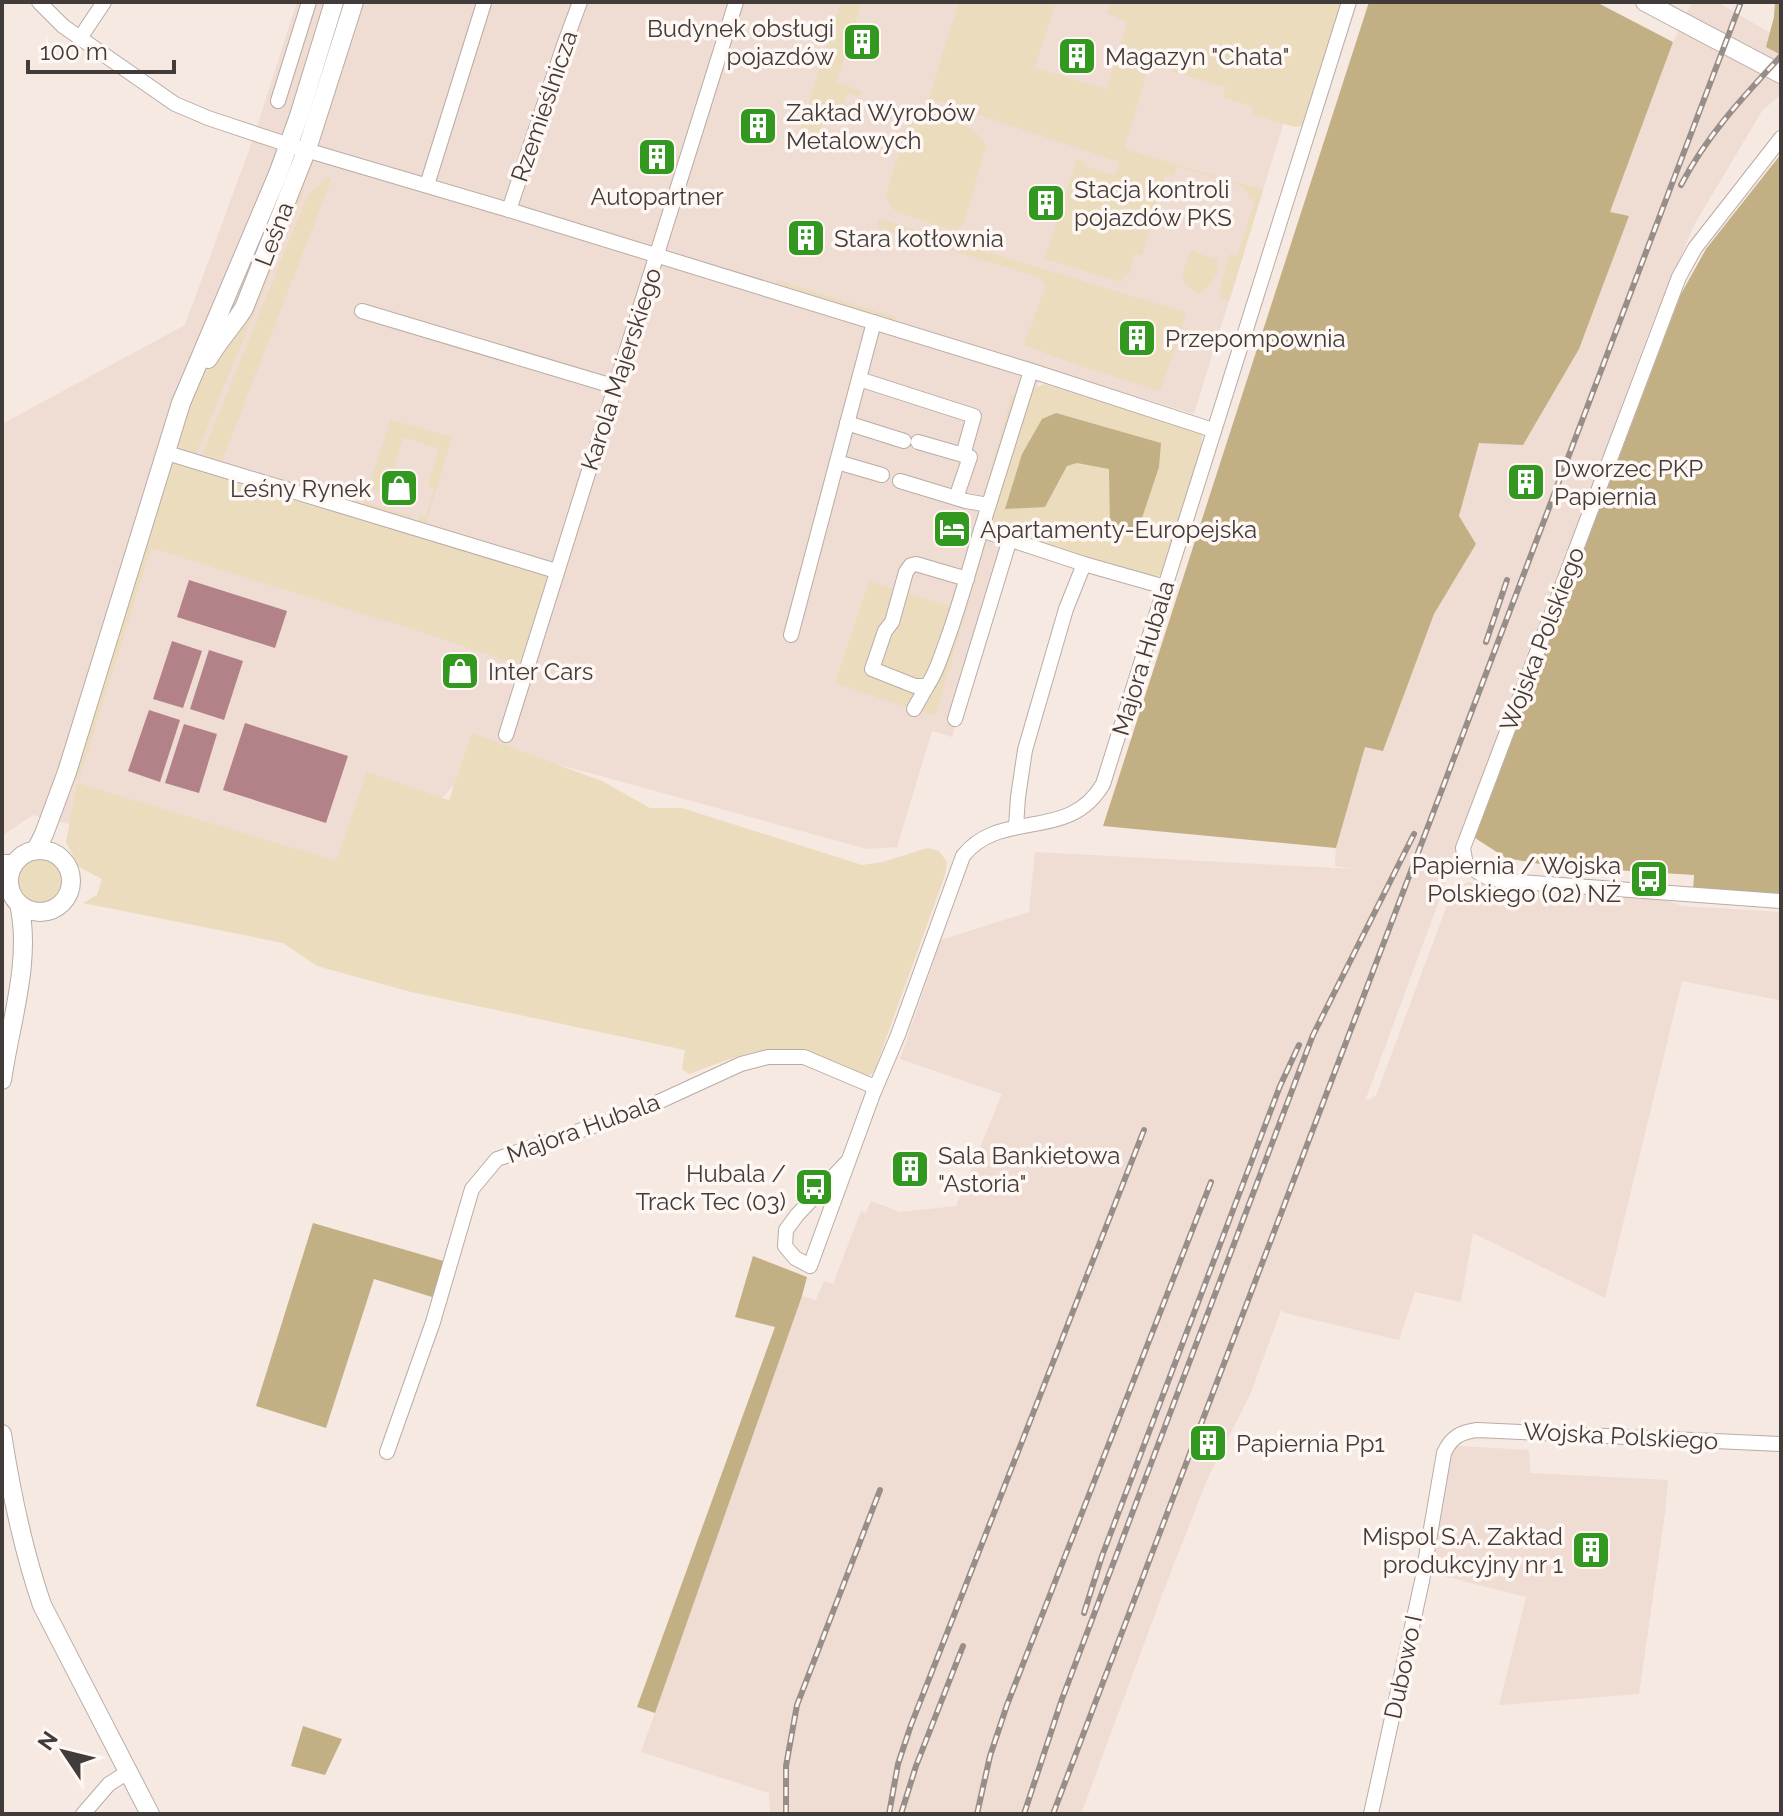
<svg xmlns="http://www.w3.org/2000/svg" width="1783" height="1816" viewBox="0 0 1783 1816" font-family="Raleway,sans-serif">
	<rect width="100%" height="100%" fill="#f5e9e2"/>
	<g fill="#efdcd2">
		<polygon points="297,2 1321,2 1194,414 1043,368 992,536 1014,543 952,737 932,731 897,847 867,849 491,746 351,895 33,815 2,836 2,424 185,325 252,142"/>
		<polygon points="1692,2 1717,2 1781,39 1781,94 1762,111 1694,225 1650,329 1365,1101 1376,1096 1450,897 1467,882 1657,897 1682,906 1781,912 1779,1000 1682,981 1605,1298 1473,1233 1461,1302 1415,1292 1399,1340 1285,1313 1281,1310 1250,1395 1209,1475 1165,1587 1081,1814 770,1814 769,1793 641,1752 802,1296 816,1300 824,1281 833,1284 861,1211 866,1213 871,1201 900,1212 956,1206 1002,1094 900,1059 941,940 1029,912 1035,852 1353,869 1335,866 1336,848 1365,747 1383,751 1434,614 1476,544 1459,516 1479,442 1629,216 1610,213 1673,42"/>
		<polygon points="1456,1446 1529,1450 1530,1473 1668,1480 1665,1513 1639,1694 1499,1705 1526,1597 1428,1572 1449,1457"/>
	</g>
	<g fill="#ebdcbd">
		<polygon points="841,2 862,2 836,82 861,91 859,96 847,93 841,111 828,107 817,140 798,134"/>
		<polygon points="959,2 1056,2 1035,68 1107,89 1127,22 1107,13 1113,2 1343,2 1306,119 1301,126 1294,127 1252,114 1253,107 1223,97 1225,87 1171,71 1171,66 1150,62 1124,149 1263,190 1229,302 1223,299 1219,292 1230,254 1237,256 1255,200 1248,198 1247,191 1242,186 1177,166 1174,176 1165,174 1142,255 1135,253 1129,275 1125,274 1122,282 1045,259 1077,159 1085,162 1085,166 1115,176 1119,162 929,98"/>
		<path d="M920,111C942,118 976,123 986,146L964,223L958,229L951,230L897,212L890,205L886,194L910,118L914,113Z"/>
		<polygon points="328,178 332,178 222,461 204,455 203,453 308,194"/>
		<path d="M303,189L304,191L196,455C186,452 180,450 178,439L205,370L249,311L274,261Z"/>
		<polygon points="879,219 1185,312 1184,321 1160,391 1080,366 1024,345 1045,288 1041,278 877,227"/>
		<path d="M1191,250L1217,260C1220,273 1212,288 1199,293C1174,282 1184,270 1191,250Z"/>
		<polygon points="777,280 898,318 893,322 776,285"/>
		<polygon points="1044,384 1202,432 1201,449 1165,572 1153,579 991,526 935,716 835,683 869,581 952,607 1012,395 1028,399 1031,390"/>
		<polygon points="391,420 452,437 426,523 419,521 418,516 426,517 434,489 428,486 439,449 403,437 394,468 385,466 378,492 370,489 366,502 411,516 411,519 363,504"/>
		<polygon points="180,462 545,574 547,583 529,643 521,664 516,664 406,627 151,548 79,779 71,778 170,466"/>
		<path d="M472,733L602,781L650,808H682L862,865L883,862L927,848L939,851L947,862L945,875L874,1072L868,1076C847,1068 825,1058 803,1052C765,1042 724,1061 689,1074L682,1069L685,1050L411,992L317,966L283,943L83,903L97,895L102,879L79,867L66,842L77,783L336,861L367,772L449,800Z"/>
		<circle cx="41" cy="881" r="24"/>
	</g>
	<g fill="#c3af84">
		<polygon points="1369,2 1596,2 1673,42 1610,212 1629,216 1579,349 1523,445 1479,443 1459,516 1476,544 1434,614 1383,751 1365,747 1336,848 1103,826"/>
		<polygon points="1775,2 1781,2 1781,55 1766,47 1774,17"/>
		<polygon points="1781,154 1781,898 1693,891 1694,875 1551,866 1506,858 1475,838 1681,294 1706,249"/>
		<polygon points="1056,413 1161,443 1159,467 1136,536 1110,530 1109,469 1077,463 1067,466 1045,507 1005,509 1022,454 1042,419"/>
		<polygon points="313,1223 447,1262 432,1297 374,1279 326,1428 256,1406"/>
		<polygon points="753,1256 807,1277 802,1296 655,1713 637,1707 775,1327 735,1317"/>
		<polygon points="303,1726 342,1739 325,1775 291,1766"/>
	</g>
	<g fill="#b38288">
		<polygon points="189,580 287,611 275,648 177,617"/>
		<polygon points="172,641 202,651 183,708 153,699"/>
		<polygon points="209,650 243,661 224,720 190,709"/>
		<polygon points="149,710 180,720 160,782 128,771"/>
		<polygon points="245,723 348,756 326,823 223,790"/>
		<polygon points="184,724 217,734 199,793 165,783"/>
	</g>
	<g fill="none" stroke-linecap="round" stroke-linejoin="round">
		<g stroke="#b8aca6" stroke-width="16">
			<g id="minor">
				<polyline points="39,2 63,26 80,38 175,104 208,118 289,145 509,210 1029,370 1213,430"/>
				<polyline points="80,38 104,2"/>
				<polyline points="278,101 309,2"/>
				<polyline points="1781,138 1695,248 1679,277 1463,848 1466,865 1486,877 1507,881 1781,901"/>
				<polyline points="427,185 484,3"/>
				<polyline points="509,210 564,45 580,2"/>
				<polyline points="362,311 616,387"/>
				<polyline points="859,379 974,416 963,455"/>
				<polyline points="847,423 904,441"/>
				<polyline points="918,442 970,457 956,498"/>
				<polyline points="167,453 556,571"/>
				<polyline points="837,462 882,475"/>
				<polyline points="900,481 966,501 988,505"/>
				<polyline points="981,530 1031,371"/>
				<polyline points="1084,564 1165,587"/>
				<path d="M967,579L916,564L911,565L906,572L892,622L885,631L872,669L915,686H927C937,672 941,656 947,640C960,604 970,567 981,530L1084,564L1066,609L1025,750L1018,797L1016,827"/>
				<polyline points="791,635 874,322"/>
				<polyline points="914,709 927,686"/>
				<polyline points="955,719 1010,539"/>
				<polyline points="506,735 736,2"/>
				<polyline points="2,862 15,862"/>
				<polyline points="2,878 9,881"/>
				<path d="M847,1162L797,1215L786,1230L785,1246L795,1258L810,1266L873,1094L898,1035L963,856C1001,808 1069,843 1103,784L1349,2"/>
				<polyline points="387,1452 433,1322 472,1189 497,1159 643,1109 741,1064 768,1057 804,1057 875,1087"/>
				<polyline points="83,1814 109,1784 128,1772"/>
				<path d="M1371,1814L1422,1581L1444,1453C1451,1437 1461,1432 1477,1430L1781,1444"/>
			</g>
		</g>
		<g stroke="#b8aca6" stroke-width="20">
			<g id="major">
				<polyline points="1645,2 1781,74"/>
				<path d="M208,359C218,341 233,326 244,308L307,149L354,2"/>
				<circle cx="40" cy="881" r="31"/>
				<polyline points="36,850 44,834 67,772 181,403 278,174 299,116 334,2"/>
				<path d="M2,1080C10,1024 32,960 19,904"/>
				<path d="M2,1434C11,1492 23,1550 42,1605L150,1814"/>
			</g>
		</g>
		<use href="#minor" stroke="#fff" stroke-width="14"/>
		<use href="#major" stroke="#fff" stroke-width="18"/>
		<g stroke="#978e8a" stroke-width="6">
			<g id="rail">
				<path d="M1681,185C1707,135 1744,96 1781,56"/>
				<polyline points="1486,642 1507,580"/>
				<polyline points="1084,1613 1102,1556 1280,1086 1299,1045"/>
				<polyline points="786,1814 786,1766 797,1705 880,1490"/>
				<polyline points="889,1814 898,1764 911,1725 1144,1130"/>
				<polyline points="901,1814 916,1766 963,1646"/>
				<polyline points="977,1814 990,1756 1007,1705 1211,1182"/>
				<polyline points="1024,1814 1062,1699 1313,1035 1414,834"/>
				<polyline points="1053,1814 1741,2"/>
			</g>
		</g>
		<use href="#rail" stroke="#fff7f3" stroke-width="3" stroke-dasharray="9" stroke-linecap="butt"/>
	</g>
	<defs>
		<g id="building-square" transform="scale(2)"><rect x="-9" y="-9" width="18" height="18" rx="4" fill="#33981f" stroke="#fff7f3"/><path d="M-4-6H4V6H1V3H-1V6H-4ZM-2.5-4.3h1.7v1.8h-1.7ZM.8-4.3h1.7v1.8H.8ZM-2.5-1h1.7V.8h-1.7ZM.8-1h1.7V.8H.8Z" fill="#fff"/></g>
		<g id="shop-square" transform="scale(2)"><rect x="-9" y="-9" width="18" height="18" rx="4" fill="#33981f" stroke="#fff7f3"/><path d="M-5-2.5h2.3a2.7 3.5 0 0 1 5.4 0H5L5.5 6h-11ZM-1.5-2.5h3a1.5 2.3 0 0 0-3 0Z" fill="#fff"/></g>
		<g id="hotel-square" transform="scale(2)"><rect x="-9" y="-9" width="18" height="18" rx="4" fill="#33981f" stroke="#fff7f3"/><path d="M-6-4.5h1.5V1H6V5H4.5V3h-9V5H-6ZM-4 0a1.8 1.8 0 1 1 3.6 0ZM.5 0V-2.5h3Q6-2.5 6 0Z" fill="#fff"/></g>
		<g id="bus-square" transform="scale(2)"><rect x="-9" y="-9" width="18" height="18" rx="4" fill="#33981f" stroke="#fff7f3"/><path d="M-5-6H5V4H4V6H2V4H-2V6H-4V4H-5ZM-3.5-4V0h7V-4ZM-3.5 1.2v1.5H-2V1.2ZM2 1.2v1.5H3.5V1.2Z" fill="#fff"/></g>
	</defs>
	<g fill-rule="evenodd">
		<use href="#building-square" x="862" y="42"/>
		<use href="#building-square" x="1077" y="56"/>
		<use href="#building-square" x="758" y="126"/>
		<use href="#building-square" x="657" y="157"/>
		<use href="#building-square" x="1046" y="203"/>
		<use href="#building-square" x="806" y="238"/>
		<use href="#building-square" x="1137" y="338"/>
		<use href="#building-square" x="1526" y="482"/>
		<use href="#shop-square" x="399" y="488"/>
		<use href="#hotel-square" x="952" y="529"/>
		<use href="#shop-square" x="460" y="671"/>
		<use href="#bus-square" x="1649" y="879"/>
		<use href="#building-square" x="910" y="1169"/>
		<use href="#bus-square" x="814" y="1187"/>
		<use href="#building-square" x="1208" y="1443"/>
		<use href="#building-square" x="1591" y="1550"/>
	</g>
	<g text-anchor="middle" dominant-baseline="central" stroke-width="7" stroke-linejoin="round" paint-order="stroke">
		<g font-size="24" fill="#413b39" stroke="#fff7f3" text-anchor="start">
			<text x="834" y="28" text-anchor="end">Budynek obsługi<tspan x="834" dy="28">pojazdów</tspan></text>
			<text x="1105" y="56">Magazyn "Chata"</text>
			<text x="786" y="112">Zakład Wyrobów<tspan x="786" dy="28">Metalowych</tspan></text>
			<text x="1074" y="189">Stacja kontroli<tspan x="1074" dy="28">pojazdów PKS</tspan></text>
			<text x="657" y="196" text-anchor="middle">Autopartner</text>
			<text x="834" y="238">Stara kotłownia</text>
			<text x="1165" y="338">Przepompownia</text>
			<text x="1554" y="468">Dworzec PKP<tspan x="1554" dy="28">Papiernia</tspan></text>
			<text x="371" y="488" text-anchor="end">Leśny Rynek</text>
			<text x="980" y="529">Apartamenty-Europejska</text>
			<text x="488" y="671">Inter Cars</text>
			<text x="1621" y="865" text-anchor="end">Papiernia / Wojska<tspan x="1621" dy="28">Polskiego (02) NŻ</tspan></text>
			<text x="938" y="1155">Sala Bankietowa<tspan x="938" dy="28">"Astoria"</tspan></text>
			<text x="786" y="1173" text-anchor="end">Hubala /<tspan x="786" dy="28">Track Tec (03)</tspan></text>
			<text x="1236" y="1443">Papiernia Pp1</text>
			<text x="1563" y="1536" text-anchor="end">Mispol S.A. Zakład<tspan x="1563" dy="28">produkcyjny nr 1</tspan></text>
		</g>
		<g font-size="24" fill="#413b39" stroke="#fff7f3">
			<text transform="translate(544 106) rotate(-71)">Rzemieślnicza</text>
			<text transform="translate(274 234) rotate(-69)">Leśna</text>
			<text transform="translate(621 369) rotate(-72)">Karola Majerskiego</text>
			<text transform="translate(1542 639) rotate(-69)">Wojska Polskiego</text>
			<text transform="translate(1143 658) rotate(-73)">Majora Hubala</text>
			<text transform="translate(583 1128) rotate(-20)">Majora Hubala</text>
			<text transform="translate(1621 1436) rotate(3)">Wojska Polskiego</text>
			<text transform="translate(1403 1667) rotate(-78)">Dubowo I</text>
		</g>
	</g>
	<rect width="1783" height="1816" fill="none" stroke="#413b39" stroke-width="8"/>
	<g transform="translate(64 1752) rotate(305)" stroke="#fff7f3" stroke-width="6" paint-order="stroke">
	<path d="M0-6L14 30L0 20L-14 30Z" fill="#413b39"/>
	<text y="-12" font-size="22" font-weight="bold" text-anchor="middle" fill="#413b39">N</text>
	</g>
	<path d="M28 60v12h146v-12" fill="none" stroke="#413b39" stroke-width="4"/>
	<text x="40" y="60" font-size="24" fill="#413b39" stroke="#fff7f3" stroke-width="6" paint-order="stroke">100 m</text>
</svg>
